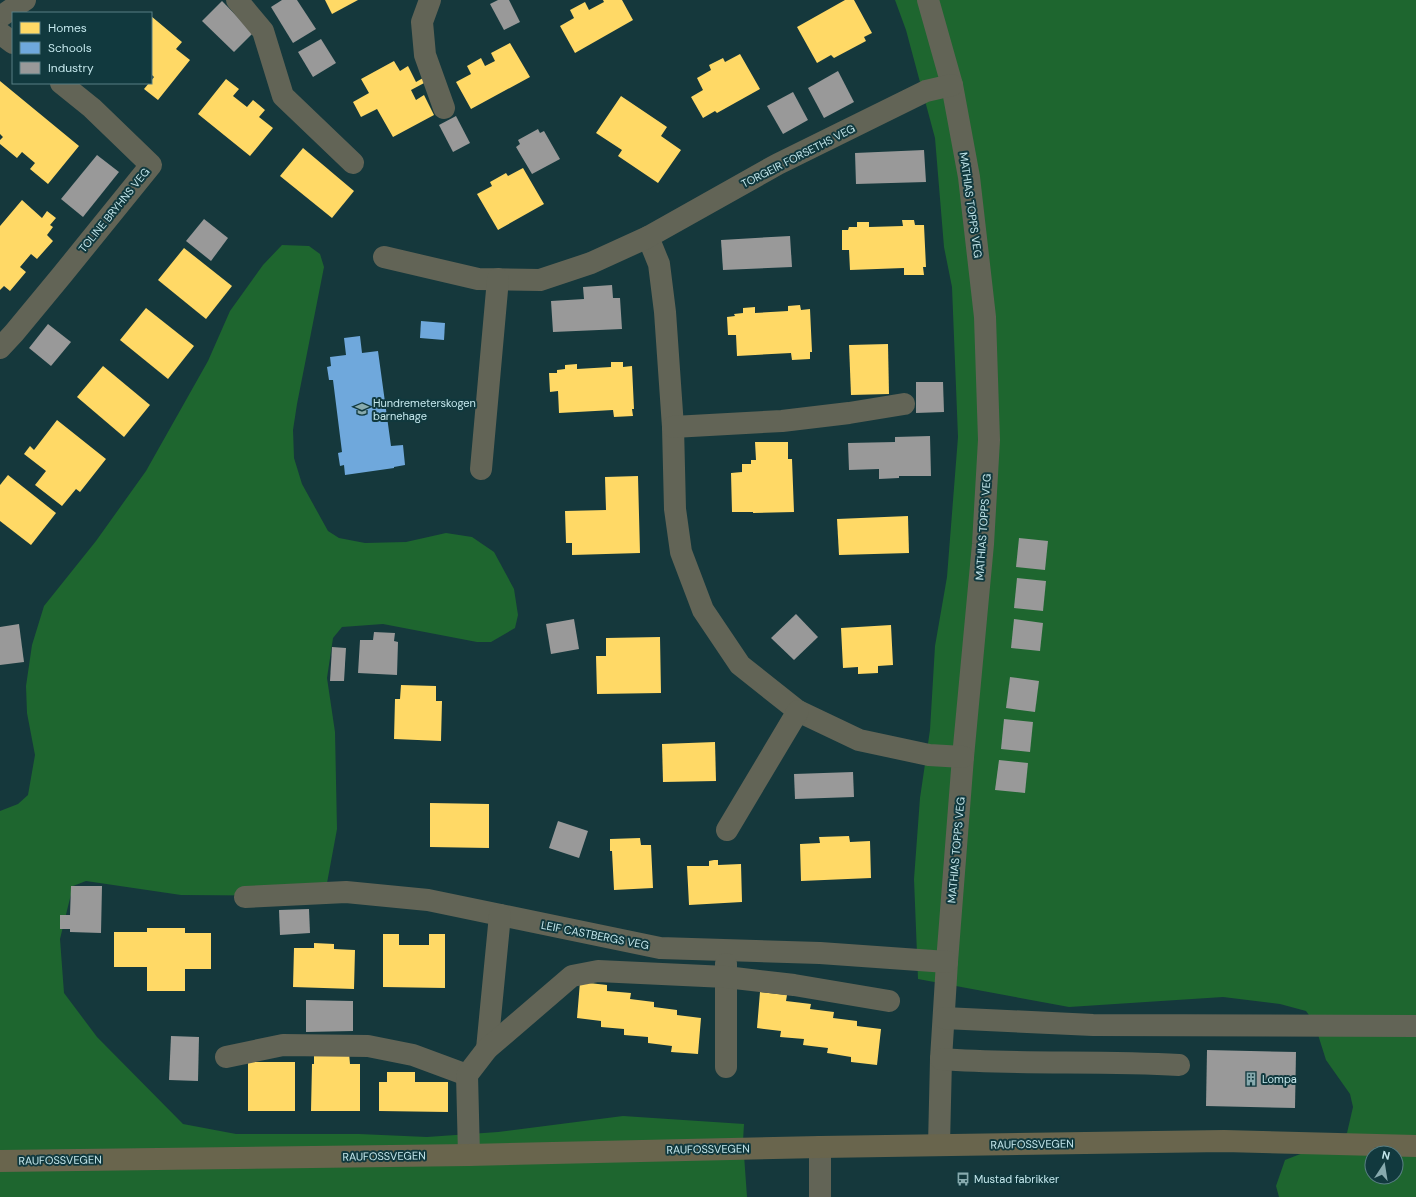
<svg xmlns="http://www.w3.org/2000/svg" width="1416" height="1197" viewBox="0 0 1416 1197" font-family="'DM Sans',sans-serif">
	<rect width="100%" height="100%" fill="#15383c"/>
	<g fill="#1e662f" fill-rule="evenodd">
		<path d="M895,0H1416V1197H1279L1276,1186L1285,1160L1336,1140L1347,1133L1353,1107L1350,1094L1326,1060L1314,1022L1306,1011L1280,1004L1223,997L1069,1007L918,979L914,879L920,798L930,730L935,646L947,577L958,437L952,287L944,247L935,138L906,30ZM1372,1153H1396V1177H1372Z"/>
		<polygon points="282,245 309,246 320,254 324,267 297,404 293,430 294,458 302,484 328,531 339,538 365,543 406,542 446,533 472,537 494,552 514,589 518,615 515,628 491,642 477,642 383,624 342,627 333,638 327,678 335,732 337,829 327,883 305,896 181,895 86,881 73,886 60,939 64,993 97,1037 183,1124 236,1134 359,1134 427,1137 498,1132 623,1116 744,1124 743,1141 747,1197 0,1197 0,811 18,804 28,795 35,755 27,713 26,686 32,645 44,606 96,541 146,471 208,361 230,311 263,265"/>
	</g>
	<g fill="#ffd966">
		<polygon points="325,0 358,0 332,14"/>
		<polygon points="603,0 622,0 633,20 575,53 560,26 574,18 570,10 585,2 589,10 604,2"/>
		<polygon points="845,0 854,0 872,33 864,37 866,41 834,58 831,55 817,63 797,27"/>
		<polygon points="151,16 182,42 176,49 190,60 158,100 144,89 149,83 151,83 151,81 154,77 151,74"/>
		<polygon points="510,43 530,77 471,109 456,82 471,74 467,66 481,58 485,66 495,61 491,53"/>
		<polygon points="740,54 760,89 717,113 715,111 703,118 691,97 703,90 697,78 711,70 709,65 723,58 725,62"/>
		<polygon points="394,61 400,71 408,66 416,82 423,78 426,82 411,90 416,100 424,95 434,115 393,137 377,109 361,117 353,102 369,93 361,79"/>
		<polygon points="226,79 239,89 233,96 247,107 253,100 265,110 259,117 273,128 250,156 198,114"/>
		<polygon points="0,81 79,146 48,184 30,169 35,163 22,152 17,158 0,144 0,140 3,137 0,134"/>
		<polygon points="621,96 667,127 661,136 681,150 658,183 618,156 622,150 596,133"/>
		<polygon points="303,148 354,191 332,218 280,176"/>
		<polygon points="523,168 544,204 498,230 477,194 492,186 490,182 506,173 508,176"/>
		<polygon points="22,200 42,218 47,211 56,218 50,225 53,227 47,235 53,241 37,259 31,254 20,267 26,272 10,291 4,286 0,290 0,226"/>
		<polygon points="902,220 914,220 915,225 924,225 926,267 923,267 924,275 904,275 904,268 850,270 849,250 842,250 842,230 848,230 849,227 857,227 857,222 869,222 869,227 903,226"/>
		<polygon points="184,248 232,286 206,319 158,280"/>
		<polygon points="800,305 801,310 810,309 812,352 810,352 810,359 792,360 791,353 737,356 736,335 728,335 727,317 735,316 734,314 743,313 743,308 755,307 755,313 788,311 788,306"/>
		<polygon points="146,308 194,346 168,379 120,340"/>
		<polygon points="888,344 889,394 851,395 849,345"/>
		<polygon points="611,362 623,362 623,367 632,366 634,409 632,409 633,416 614,417 613,410 559,413 558,391 550,392 549,373 557,373 557,370 565,369 565,365 577,364 577,369 611,367"/>
		<polygon points="103,366 150,405 124,437 77,397"/>
		<polygon points="57,420 106,459 80,492 76,489 62,506 35,485 46,471 24,454 30,446 34,450"/>
		<polygon points="755,442 788,442 788,459 792,459 794,512 753,513 753,512 732,512 731,473 742,472 742,464 751,464 751,460 756,460"/>
		<polygon points="8,475 56,513 31,545 0,521 0,485"/>
		<polygon points="638,476 640,553 572,555 572,543 566,543 565,511 606,510 605,477"/>
		<polygon points="908,516 909,553 839,555 837,519"/>
		<polygon points="891,625 893,665 878,666 878,673 858,674 858,667 843,668 841,628"/>
		<polygon points="660,637 661,693 597,694 596,656 606,656 606,638"/>
		<polygon points="401,685 436,686 436,701 442,701 441,741 394,739 395,699 400,699"/>
		<polygon points="715,742 716,781 663,782 662,744"/>
		<polygon points="430,803 489,804 489,848 430,847"/>
		<polygon points="849,836 850,842 870,841 871,878 801,881 800,844 820,843 819,837"/>
		<polygon points="640,838 641,845 651,845 653,888 614,890 612,851 610,851 610,839"/>
		<polygon points="714,860 718,860 718,865 741,864 742,902 689,905 687,866 709,866 709,861"/>
		<polygon points="147,928 185,928 185,933 211,933 211,969 185,969 185,991 147,991 147,967 114,967 114,932 147,932"/>
		<polygon points="383,934 399,934 399,945 429,945 429,934 445,934 445,988 383,987"/>
		<polygon points="314,943 334,944 334,949 355,950 354,989 293,987 294,948 314,948"/>
		<polygon points="580,982 607,985 607,991 631,993 630,999 654,1002 654,1007 677,1010 677,1015 701,1018 698,1054 671,1052 672,1046 648,1043 648,1037 624,1035 624,1029 601,1027 601,1021 577,1018"/>
		<polygon points="760,992 787,995 786,1001 811,1004 810,1009 834,1012 833,1018 857,1021 857,1026 881,1029 877,1065 851,1062 851,1057 827,1053 828,1048 803,1045 804,1039 780,1037 781,1031 757,1028"/>
		<polygon points="314,1053 349,1053 350,1064 360,1064 360,1111 311,1111 312,1064 314,1064"/>
		<rect x="248" y="1062" width="47" height="49"/>
		<polygon points="387,1072 415,1072 415,1082 448,1082 448,1112 379,1111 379,1082 387,1082"/>
	</g>
	<g fill="#6fa8dc">
		<polygon points="421,321 445,323 444,340 420,338"/>
		<polygon points="360,336 362,353 378,351 391,446 403,445 405,465 394,467 394,468 345,475 344,465 340,466 338,453 342,452 333,380 329,380 327,367 331,366 330,357 346,355 344,338"/>
	</g>
	<g fill="#999">
		<polygon points="282,0 297,0 316,29 293,43 271,7"/>
		<polygon points="498,0 509,0 520,22 504,30 490,4"/>
		<polygon points="222,1 253,33 234,52 202,21"/>
		<polygon points="321,39 336,63 313,77 298,52"/>
		<polygon points="838,71 854,102 824,118 808,88"/>
		<polygon points="793,92 808,120 783,134 767,106"/>
		<polygon points="456,116 470,143 453,152 439,125"/>
		<polygon points="538,129 540,133 544,131 560,159 532,174 516,147 520,144 518,140"/>
		<polygon points="924,150 926,182 856,184 855,153"/>
		<polygon points="97,155 119,172 83,217 61,199"/>
		<polygon points="204,219 228,238 211,261 186,241"/>
		<polygon points="790,236 792,267 723,270 721,240"/>
		<polygon points="612,285 613,298 620,298 622,329 553,332 551,301 584,299 583,287"/>
		<polygon points="48,324 71,342 51,366 29,348"/>
		<polygon points="916,382 943,382 944,412 916,413"/>
		<polygon points="930,436 931,476 899,476 899,478 879,479 879,469 849,470 848,443 895,442 895,437"/>
		<polygon points="1019,538 1048,541 1045,570 1016,567"/>
		<polygon points="1017,578 1046,581 1043,611 1014,608"/>
		<polygon points="796,614 818,637 794,660 771,638"/>
		<polygon points="574,619 579,649 551,654 546,624"/>
		<polygon points="1014,619 1043,623 1040,651 1011,648"/>
		<polygon points="19,624 24,662 0,665 0,627"/>
		<polygon points="374,632 395,633 394,641 398,642 397,675 358,673 360,640 373,640"/>
		<polygon points="332,647 346,648 344,681 330,681"/>
		<polygon points="1010,677 1039,681 1035,712 1006,708"/>
		<polygon points="1004,719 1033,722 1030,752 1001,749"/>
		<polygon points="999,760 1028,763 1025,793 995,790"/>
		<polygon points="853,772 854,797 795,799 794,774"/>
		<polygon points="558,821 588,831 579,858 549,848"/>
		<polygon points="71,886 102,886 101,933 70,932 70,929 60,929 60,915 70,915"/>
		<polygon points="309,909 310,933 280,935 279,910"/>
		<polygon points="306,1000 353,1001 353,1031 306,1032"/>
		<polygon points="171,1036 199,1037 198,1081 169,1080"/>
		<polygon points="1207,1050 1296,1052 1295,1108 1206,1106"/>
	</g>
	<g fill="none" stroke-linecap="round" stroke-linejoin="round">
		<g stroke="#626456" stroke-width="22">
			<polyline points="237,0 263,31 283,96 353,163"/>
			<polyline points="430,0 422,22 425,55 444,108"/>
			<polyline points="928,0 952,85 969,177 985,317 989,440 983,544 963,757 947,962 941,1059 939,1145"/>
			<polyline points="0,17 25,0"/>
			<polyline points="0,33 13,43"/>
			<polyline points="648,237 659,264 665,312 673,427 675,509 681,552 703,610 740,665 798,711 859,740 929,755 963,757"/>
			<polyline points="384,257 478,279 540,280 591,263 648,237 778,164 926,91 952,85"/>
			<polyline points="0,348 14,333 62,275 151,165 92,108 61,83"/>
			<polyline points="673,427 782,421 849,413 904,404"/>
			<polyline points="481,469 498,279"/>
			<polyline points="727,830 798,711"/>
			<polyline points="245,897 346,892 428,900 660,948 820,953 947,962"/>
			<polyline points="944,1018 1093,1025 1416,1026"/>
			<polyline points="487,1049 500,915"/>
			<polyline points="226,1057 283,1045 368,1046 413,1055 467,1075"/>
			<path d="M941,1059C1020,1065 1100,1060 1179,1065"/>
			<polyline points="726,1067 726,964"/>
			<polyline points="469,1155 467,1075 487,1049 572,976 598,971 726,977 794,985 889,1001"/>
			<polyline points="820,1197 820,1147"/>
		</g>
		<polyline stroke="#69654d" stroke-width="22" points="0,1161 469,1155 820,1147 1224,1141 1416,1146"/>
	</g>
	<defs>
		<g id="school-bare" transform="scale(1.08)"><path d="M0-5L7-2L0 1L-7-2ZM-4 1L0 2.5L4 1V4Q0 6-4 4Z" fill="#87aaae" stroke="#11393e" stroke-width="2.5" paint-order="stroke"/></g>
		<g id="building-bare" transform="scale(1.08)"><path d="M-4-6H4V6H1V3H-1V6H-4ZM-2.5-4.3h1.7v1.8h-1.7ZM.8-4.3h1.7v1.8H.8ZM-2.5-1h1.7V.8h-1.7ZM.8-1h1.7V.8H.8Z" fill="#87aaae" stroke="#11393e" stroke-width="2.5" paint-order="stroke"/></g>
		<g id="bus-bare" transform="scale(1.08)"><path d="M-5-6H5V4H4V6H2V4H-2V6H-4V4H-5ZM-3.5-4V0h7V-4ZM-3.5 1.2v1.5H-2V1.2ZM2 1.2v1.5H3.5V1.2Z" fill="#87aaae" stroke="#11393e" stroke-width="2.5" paint-order="stroke"/></g>
	</defs>
	<g fill-rule="evenodd">
		<use href="#school-bare" x="362" y="409"/>
		<use href="#building-bare" x="1251" y="1079"/>
		<use href="#bus-bare" x="963" y="1179"/>
	</g>
	<g text-anchor="middle" dominant-baseline="central" stroke-width="4" stroke-linejoin="round" paint-order="stroke">
		<g font-size="11" fill="#c4e7ec" stroke="#11393e">
			<text transform="translate(798 156) rotate(-27)">TORGEIR FORSETHS VEG</text>
			<text transform="translate(971 205) rotate(82)">MATHIAS TOPPS VEG</text>
			<text transform="translate(114 210) rotate(-51)">TOLINE BRYHNS VEG</text>
			<text transform="translate(983 527) rotate(-86)">MATHIAS TOPPS VEG</text>
			<text transform="translate(956 850) rotate(-85)">MATHIAS TOPPS VEG</text>
			<text transform="translate(595 935) rotate(11)">LEIF CASTBERGS VEG</text>
			<text transform="translate(1032 1144) rotate(-1)">RAUFOSSVEGEN</text>
			<text transform="translate(708 1149) rotate(-1)">RAUFOSSVEGEN</text>
			<text transform="translate(384 1156) rotate(-1)">RAUFOSSVEGEN</text>
			<text transform="translate(60 1160) rotate(-1)">RAUFOSSVEGEN</text>
		</g>
		<g font-size="11" fill="#c4e7ec" stroke="#11393e" text-anchor="start">
			<text x="373" y="403">Hundremeterskogen<tspan x="373" dy="13">barnehage</tspan></text>
			<text x="1262" y="1079">Lompa</text>
			<text x="974" y="1179">Mustad fabrikker</text>
		</g>
	</g>
	<rect x="12" y="12" width="140" height="72" fill="#11393e" stroke="#597f84"/>
	<rect x="20" y="22" width="20" height="12" fill="#ffd966" stroke="#597f84"/>
	<text x="48" y="32" font-size="12" fill="#c4e7ec">Homes</text>
	<rect x="20" y="42" width="20" height="12" fill="#6fa8dc" stroke="#597f84"/>
	<text x="48" y="52" font-size="12" fill="#c4e7ec">Schools</text>
	<rect x="20" y="62" width="20" height="12" fill="#999999" stroke="#597f84"/>
	<text x="48" y="72" font-size="12" fill="#c4e7ec">Industry</text>
	<g transform="translate(1384 1165) rotate(12)"><circle r="19" fill="#11393e" stroke="#597f84"/>
	<path d="M0-3L7 15L0 10L-7 15Z" fill="#87aaae"/>
	<text y="-6" font-size="11" font-weight="bold" text-anchor="middle" fill="#c4e7ec">N</text>
	</g>
</svg>
